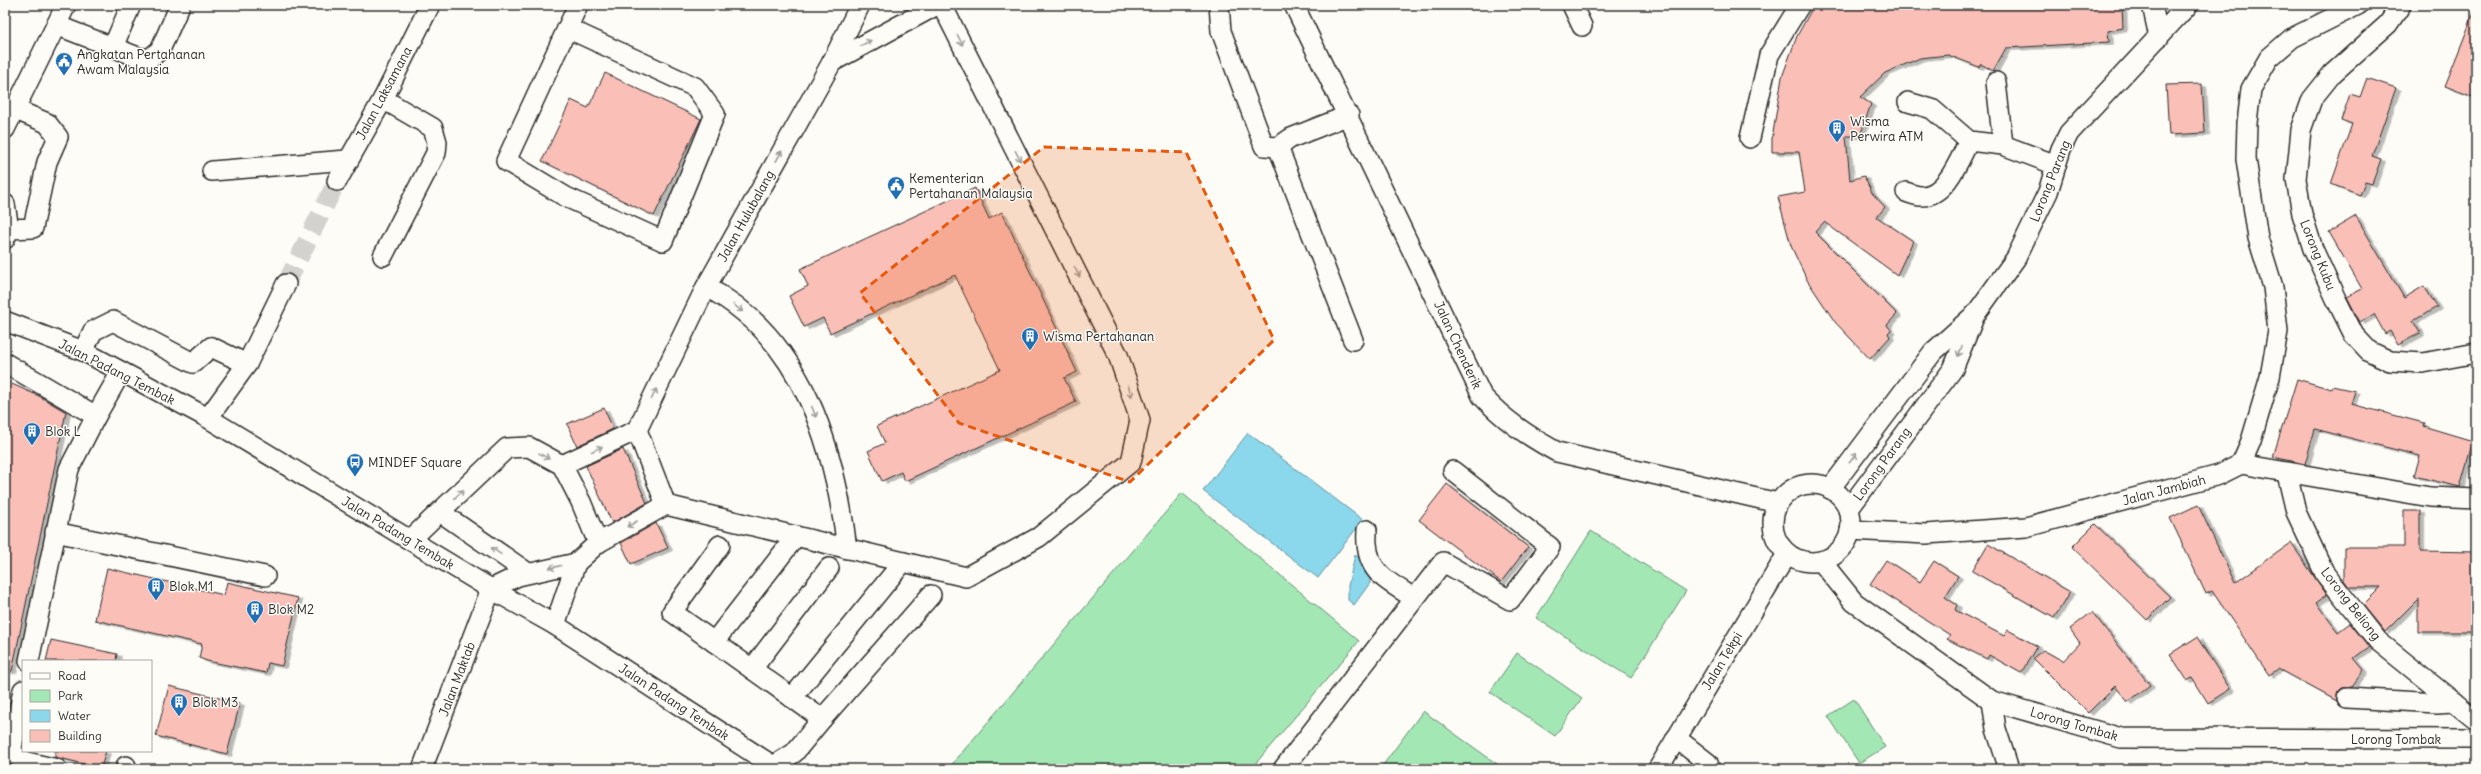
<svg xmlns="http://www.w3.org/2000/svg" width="2481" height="774" viewBox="0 0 2481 774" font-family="Delius,sans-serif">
	<defs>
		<filter id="shadow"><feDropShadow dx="4.5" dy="2.5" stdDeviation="0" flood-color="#0004"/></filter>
	</defs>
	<rect width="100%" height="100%" fill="#fdfcf7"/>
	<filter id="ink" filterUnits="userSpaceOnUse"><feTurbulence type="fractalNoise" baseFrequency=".025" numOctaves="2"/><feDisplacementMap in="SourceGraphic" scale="8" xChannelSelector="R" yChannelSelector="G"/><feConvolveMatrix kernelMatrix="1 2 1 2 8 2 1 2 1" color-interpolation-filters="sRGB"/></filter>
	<g filter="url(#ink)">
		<g fill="#a3e8b4" stroke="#678a70">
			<polygon points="1182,493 1359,641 1251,769 948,769"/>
			<polygon points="1591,531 1686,591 1631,678 1536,618"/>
			<polygon points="1517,653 1582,698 1555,736 1490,692"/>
			<polygon points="1854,699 1885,747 1859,763 1828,716"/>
			<polygon points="1423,711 1504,769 1380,769"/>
		</g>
		<g fill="#8bd7eb" stroke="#65929e">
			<polygon points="1248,433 1363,520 1318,578 1203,491"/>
			<polygon points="1355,555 1370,565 1370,583 1354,605 1348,600 1348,586"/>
		</g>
		<g fill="#fabfb7" stroke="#2b2b2b" filter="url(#shadow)">
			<polygon points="1814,5 2122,5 2123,28 2108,31 2109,42 2006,48 1993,71 1981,64 1979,67 1948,55 1920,58 1885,73 1860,97 1871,104 1860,136 1846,136 1850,180 1864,176 1872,193 1885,207 1877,217 1913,241 1897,275 1824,222 1815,232 1897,314 1887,325 1891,330 1888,333 1890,337 1870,359 1835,322 1807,280 1791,246 1778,197 1805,192 1799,152 1772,152 1772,139 1782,77 1797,36"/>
			<polygon points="2475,10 2476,10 2476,98 2445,86"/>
			<polygon points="605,73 701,119 654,216 542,161 571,100 588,108"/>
			<polygon points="2367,78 2396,88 2372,156 2381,159 2372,184 2365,182 2360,195 2331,184 2352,124 2341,120 2350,94 2360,97"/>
			<polygon points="2202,84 2205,133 2169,135 2166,85"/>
			<polygon points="975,188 989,219 1002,212 1077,372 1064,378 1076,402 905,481 901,472 882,481 868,451 885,443 877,426 1000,370 955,275 830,333 823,318 804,327 789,296 808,286 800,269"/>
			<polygon points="2356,216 2404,298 2424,286 2437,307 2413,321 2420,333 2398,345 2390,331 2385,334 2374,314 2360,322 2347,297 2362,289 2329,232"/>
			<polygon points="2297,379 2331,389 2332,386 2355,391 2351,404 2424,423 2423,426 2473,441 2460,487 2414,476 2420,456 2315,429 2305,464 2273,457"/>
			<polygon points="5,381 39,396 66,412 12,671 5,671"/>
			<polygon points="604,408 613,429 577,446 567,424"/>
			<polygon points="623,449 647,503 612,523 586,466"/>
			<polygon points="1447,484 1528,547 1501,582 1419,520"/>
			<polygon points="2198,505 2235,583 2291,543 2327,595 2316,603 2338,632 2350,623 2369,647 2354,658 2364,670 2351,687 2342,688 2338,692 2337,701 2278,669 2269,675 2212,591 2206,594 2170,518"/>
			<polygon points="2404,511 2420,511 2420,551 2476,552 2476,632 2418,632 2418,599 2385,632 2363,605 2381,587 2349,587 2344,580 2344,547 2404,547"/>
			<polygon points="656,523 668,548 631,564 621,543"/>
			<polygon points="2095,524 2170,597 2147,620 2072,547"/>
			<polygon points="1988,544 2070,592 2054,618 1972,571"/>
			<polygon points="1886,560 1920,582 1934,561 1958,576 1945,597 1957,605 1955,610 2004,636 2008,630 2037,646 2021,673 1989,655 1987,659 1947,639 1950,635 1870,584"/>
			<polygon points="107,568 224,595 227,582 298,598 282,666 268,663 266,673 207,661 199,658 202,644 95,620"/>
			<polygon points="2092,612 2150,685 2128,702 2115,686 2088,713 2033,658 2043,650 2063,661 2080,643 2070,629"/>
			<polygon points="2197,637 2230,689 2208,703 2192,677 2187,680 2170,654"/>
			<polygon points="51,640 117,654 116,661 46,661"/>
			<polygon points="169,686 240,703 227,754 156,736"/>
			<polygon points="55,751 106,751 101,768 55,757"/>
		</g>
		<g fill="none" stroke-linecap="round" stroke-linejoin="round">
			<polyline stroke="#d3d2ce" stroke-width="19" stroke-dasharray="19 10" stroke-linecap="butt" points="286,284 337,181"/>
			<g stroke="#2b2b2b" stroke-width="22">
				<g id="minor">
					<polyline points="1219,5 1221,31 1264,146 1278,147 1291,138 1349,115"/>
					<path d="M1294,5L1482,396C1504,420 1528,436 1557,452L1778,503"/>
					<polyline points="1572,5 1582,26"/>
					<polyline points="2152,5 2159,37"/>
					<polyline points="2401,5 2388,24 2332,74 2312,99 2301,130 2296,179 2302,214 2313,249 2336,299 2354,335 2369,351 2390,361 2423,363 2476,353"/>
					<polyline points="56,25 138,57 149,59 160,50 180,5"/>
					<polyline points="567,28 695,87 715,114 663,241 566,197 506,161 578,5"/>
					<polyline points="113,47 131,5"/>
					<polyline points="832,62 937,5"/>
					<polyline points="1996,82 2003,145"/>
					<polyline points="383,99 433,128 437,142 436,153 383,256"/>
					<polyline points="1908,102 1932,109 1969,141 2003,145 2056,165"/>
					<polyline points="5,129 66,5"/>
					<polyline points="1750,138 1769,55 1800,5"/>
					<polyline points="1278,147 1353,340"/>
					<polyline points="212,171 347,160"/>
					<polyline points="337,181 383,99 430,5"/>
					<path d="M1906,192C1911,194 1916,196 1921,196C1946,197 1960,158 1969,141"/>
					<polyline points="5,204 9,229 5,239"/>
					<polyline points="9,229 33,228 47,162 58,137 47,123 14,109"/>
					<path d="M706,287C803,337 835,448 847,549"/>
					<polyline points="5,321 83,351 208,418 491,589 555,625 778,769"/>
					<polyline points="83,351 93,331 113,321 193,363 211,347 247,364"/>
					<polyline points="5,363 96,416 69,469 29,661"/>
					<polyline points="96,416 121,372"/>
					<polyline points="208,418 247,364 286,284"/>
					<polyline points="637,430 666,505 966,577 1039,537 1131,462 1140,420 1118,355 942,5"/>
					<polyline points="637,430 706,287 832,62 860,5"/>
					<polyline points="2241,464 2251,441 2270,377 2278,331 2273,287 2258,238 2246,159 2247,123 2251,89 2269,58 2292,38 2358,5"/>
					<polyline points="562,465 637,430"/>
					<polyline points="2287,474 2296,512 2325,574 2378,641 2476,720"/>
					<circle cx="1812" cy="523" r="39"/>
					<polyline points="1830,489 1933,352 1972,317"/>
					<polyline points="1848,510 1953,369 1975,315 2016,258 2048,192 2061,149 2069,133 2188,5"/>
					<polyline points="440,512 528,573"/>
					<path d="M1367,530C1364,571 1384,579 1414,598"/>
					<polyline points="1850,530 1926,534 2026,527 2219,475 2241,464 2430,497 2476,499"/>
					<polyline points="55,532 265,576"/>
					<polyline points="410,540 507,448 529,447 562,465 581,502 598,543 576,563 518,576 491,589"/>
					<polyline points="598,543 666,505"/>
					<polyline points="720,545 672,612 714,642 796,536"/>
					<polyline points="1821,561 1854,602 1992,701 2121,738 2476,739"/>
					<polyline points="555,625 576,563"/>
					<polyline points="714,642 822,719 931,595"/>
					<polyline points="752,669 829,568"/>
					<polyline points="23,690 11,753 27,762 57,769"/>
					<polyline points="792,698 903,562"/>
					<polyline points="2347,698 2437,703 2454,702"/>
					<polyline points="1992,701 1996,729 2009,769"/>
					<polyline points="1676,738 1708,763 1710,769"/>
					<polyline points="773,766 794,753 822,719"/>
					<polyline points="126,769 126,766"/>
					<polyline points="422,769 491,589"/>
					<polyline points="1283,769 1443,562 1510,600 1550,547 1453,471"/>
					<polyline points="1658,769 1787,554"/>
				</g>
			</g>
			<use href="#minor" stroke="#fdfcf7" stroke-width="19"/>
		</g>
		<defs><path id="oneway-shaft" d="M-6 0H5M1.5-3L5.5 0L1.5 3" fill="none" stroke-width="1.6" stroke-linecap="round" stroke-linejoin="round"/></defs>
		<g stroke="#9e9e9b">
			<use href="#oneway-shaft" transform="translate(960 40) rotate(63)"/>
			<use href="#oneway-shaft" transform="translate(866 43) rotate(-28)"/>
			<use href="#oneway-shaft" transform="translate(779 156) rotate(-61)"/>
			<use href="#oneway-shaft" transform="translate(1018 156) rotate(63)"/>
			<use href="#oneway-shaft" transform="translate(1077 272) rotate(63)"/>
			<use href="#oneway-shaft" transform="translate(738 308) rotate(38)"/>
			<use href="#oneway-shaft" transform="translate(1960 351) rotate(112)"/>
			<use href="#oneway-shaft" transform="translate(1130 391) rotate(72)"/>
			<use href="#oneway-shaft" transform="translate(654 394) rotate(-64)"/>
			<use href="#oneway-shaft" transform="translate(814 412) rotate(68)"/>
			<use href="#oneway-shaft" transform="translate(597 449) rotate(-25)"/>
			<use href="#oneway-shaft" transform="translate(544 456) rotate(29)"/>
			<use href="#oneway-shaft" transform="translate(1853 458) rotate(-53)"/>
			<use href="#oneway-shaft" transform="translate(459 494) rotate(-43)"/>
			<use href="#oneway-shaft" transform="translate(632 524) rotate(150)"/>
			<use href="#oneway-shaft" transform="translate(496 551) rotate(-145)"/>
			<use href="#oneway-shaft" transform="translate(555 567) rotate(167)"/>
		</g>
	</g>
	<path fill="#e8590c" fill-opacity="0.2" stroke="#e8590c" stroke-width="3" stroke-dasharray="8 5" stroke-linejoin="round" d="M1044,147L1186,152L1274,340L1130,482L959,423L860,293Z"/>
	<defs>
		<g id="civic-pin" transform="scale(0.9)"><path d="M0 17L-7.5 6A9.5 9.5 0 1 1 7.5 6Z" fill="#1f6fb2" stroke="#fdfcf7"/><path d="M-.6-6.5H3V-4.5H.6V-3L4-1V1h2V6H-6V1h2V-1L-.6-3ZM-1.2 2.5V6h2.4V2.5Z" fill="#fff"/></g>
		<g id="building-pin" transform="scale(0.9)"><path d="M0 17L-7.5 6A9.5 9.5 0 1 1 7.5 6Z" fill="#1f6fb2" stroke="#fdfcf7"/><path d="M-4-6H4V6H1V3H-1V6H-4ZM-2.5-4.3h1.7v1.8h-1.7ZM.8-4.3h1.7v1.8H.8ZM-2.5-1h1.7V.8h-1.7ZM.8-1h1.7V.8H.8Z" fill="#fff"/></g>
		<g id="bus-pin" transform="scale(0.9)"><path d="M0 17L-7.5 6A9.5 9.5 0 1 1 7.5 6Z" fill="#1f6fb2" stroke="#fdfcf7"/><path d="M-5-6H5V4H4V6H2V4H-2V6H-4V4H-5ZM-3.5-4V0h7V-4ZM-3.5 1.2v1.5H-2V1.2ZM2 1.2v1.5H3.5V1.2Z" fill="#fff"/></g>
	</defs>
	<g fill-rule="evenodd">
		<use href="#civic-pin" x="64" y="61"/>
		<use href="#building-pin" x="1837" y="128"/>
		<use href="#civic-pin" x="896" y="185"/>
		<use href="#building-pin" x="1030" y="336"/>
		<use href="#building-pin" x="32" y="431"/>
		<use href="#bus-pin" x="355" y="462"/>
		<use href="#building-pin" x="156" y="586"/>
		<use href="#building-pin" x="255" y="609"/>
		<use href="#building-pin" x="179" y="702"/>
	</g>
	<g text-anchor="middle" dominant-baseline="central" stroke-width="3" stroke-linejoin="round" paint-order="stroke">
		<g font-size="13" fill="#2b2b2b" stroke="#fdfcf7" text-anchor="start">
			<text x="77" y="54">Angkatan Pertahanan<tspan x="77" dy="15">Awam Malaysia</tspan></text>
			<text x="1850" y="121">Wisma<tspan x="1850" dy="15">Perwira ATM</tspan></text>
			<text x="909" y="178">Kementerian<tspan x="909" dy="15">Pertahanan Malaysia</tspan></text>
			<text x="1043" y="336">Wisma Pertahanan</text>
			<text x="45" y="431">Blok L</text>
			<text x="368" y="462">MINDEF Square</text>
			<text x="169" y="586">Blok M1</text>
			<text x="268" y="609">Blok M2</text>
			<text x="192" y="702">Blok M3</text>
		</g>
		<g font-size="13" fill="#2b2b2b" stroke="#fdfcf7">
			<text transform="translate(384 93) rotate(-62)">Jalan Laksamana</text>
			<text transform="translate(2050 181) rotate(-68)">Lorong Parang</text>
			<text transform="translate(746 216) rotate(-61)">Jalan Hulubalang</text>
			<text transform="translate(2318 255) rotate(68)">Lorong Kubu</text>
			<text transform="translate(1458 345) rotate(65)">Jalan Chenderik</text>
			<text transform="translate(117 372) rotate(27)">Jalan Padang Tembak</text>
			<text transform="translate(1882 464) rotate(-54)">Lorong Parang</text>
			<text transform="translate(2164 490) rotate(-15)">Jalan Jambiah</text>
			<text transform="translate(398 533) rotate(31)">Jalan Padang Tembak</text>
			<text transform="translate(2351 604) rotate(52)">Lorong Beliong</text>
			<text transform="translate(1722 661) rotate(-59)">Jalan Tekpi</text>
			<text transform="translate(457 679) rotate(-69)">Jalan Maktab</text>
			<text transform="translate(674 702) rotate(33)">Jalan Padang Tembak</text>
			<text transform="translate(2074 724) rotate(16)">Lorong Tombak</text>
			<text x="2396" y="739">Lorong Tombak</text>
		</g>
	</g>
	<rect width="2481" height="774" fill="none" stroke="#fdfcf7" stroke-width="20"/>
	<rect x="10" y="10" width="2461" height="754" fill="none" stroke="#2b2b2b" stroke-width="1.5" filter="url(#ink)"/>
	<rect x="22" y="660" width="130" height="92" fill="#fdfcf7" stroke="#a9a8a5"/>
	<rect x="30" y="673" width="20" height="6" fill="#fdfcf7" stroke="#a9a8a5"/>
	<text x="58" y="680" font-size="12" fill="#2b2b2b">Road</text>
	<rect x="30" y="690" width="20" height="12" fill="#a3e8b4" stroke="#a9a8a5"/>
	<text x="58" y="700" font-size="12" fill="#2b2b2b">Park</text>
	<rect x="30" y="710" width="20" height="12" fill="#8bd7eb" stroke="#a9a8a5"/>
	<text x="58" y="720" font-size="12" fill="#2b2b2b">Water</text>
	<rect x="30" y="730" width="20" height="12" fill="#fabfb7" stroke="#a9a8a5"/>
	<text x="58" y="740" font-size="12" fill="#2b2b2b">Building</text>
</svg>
